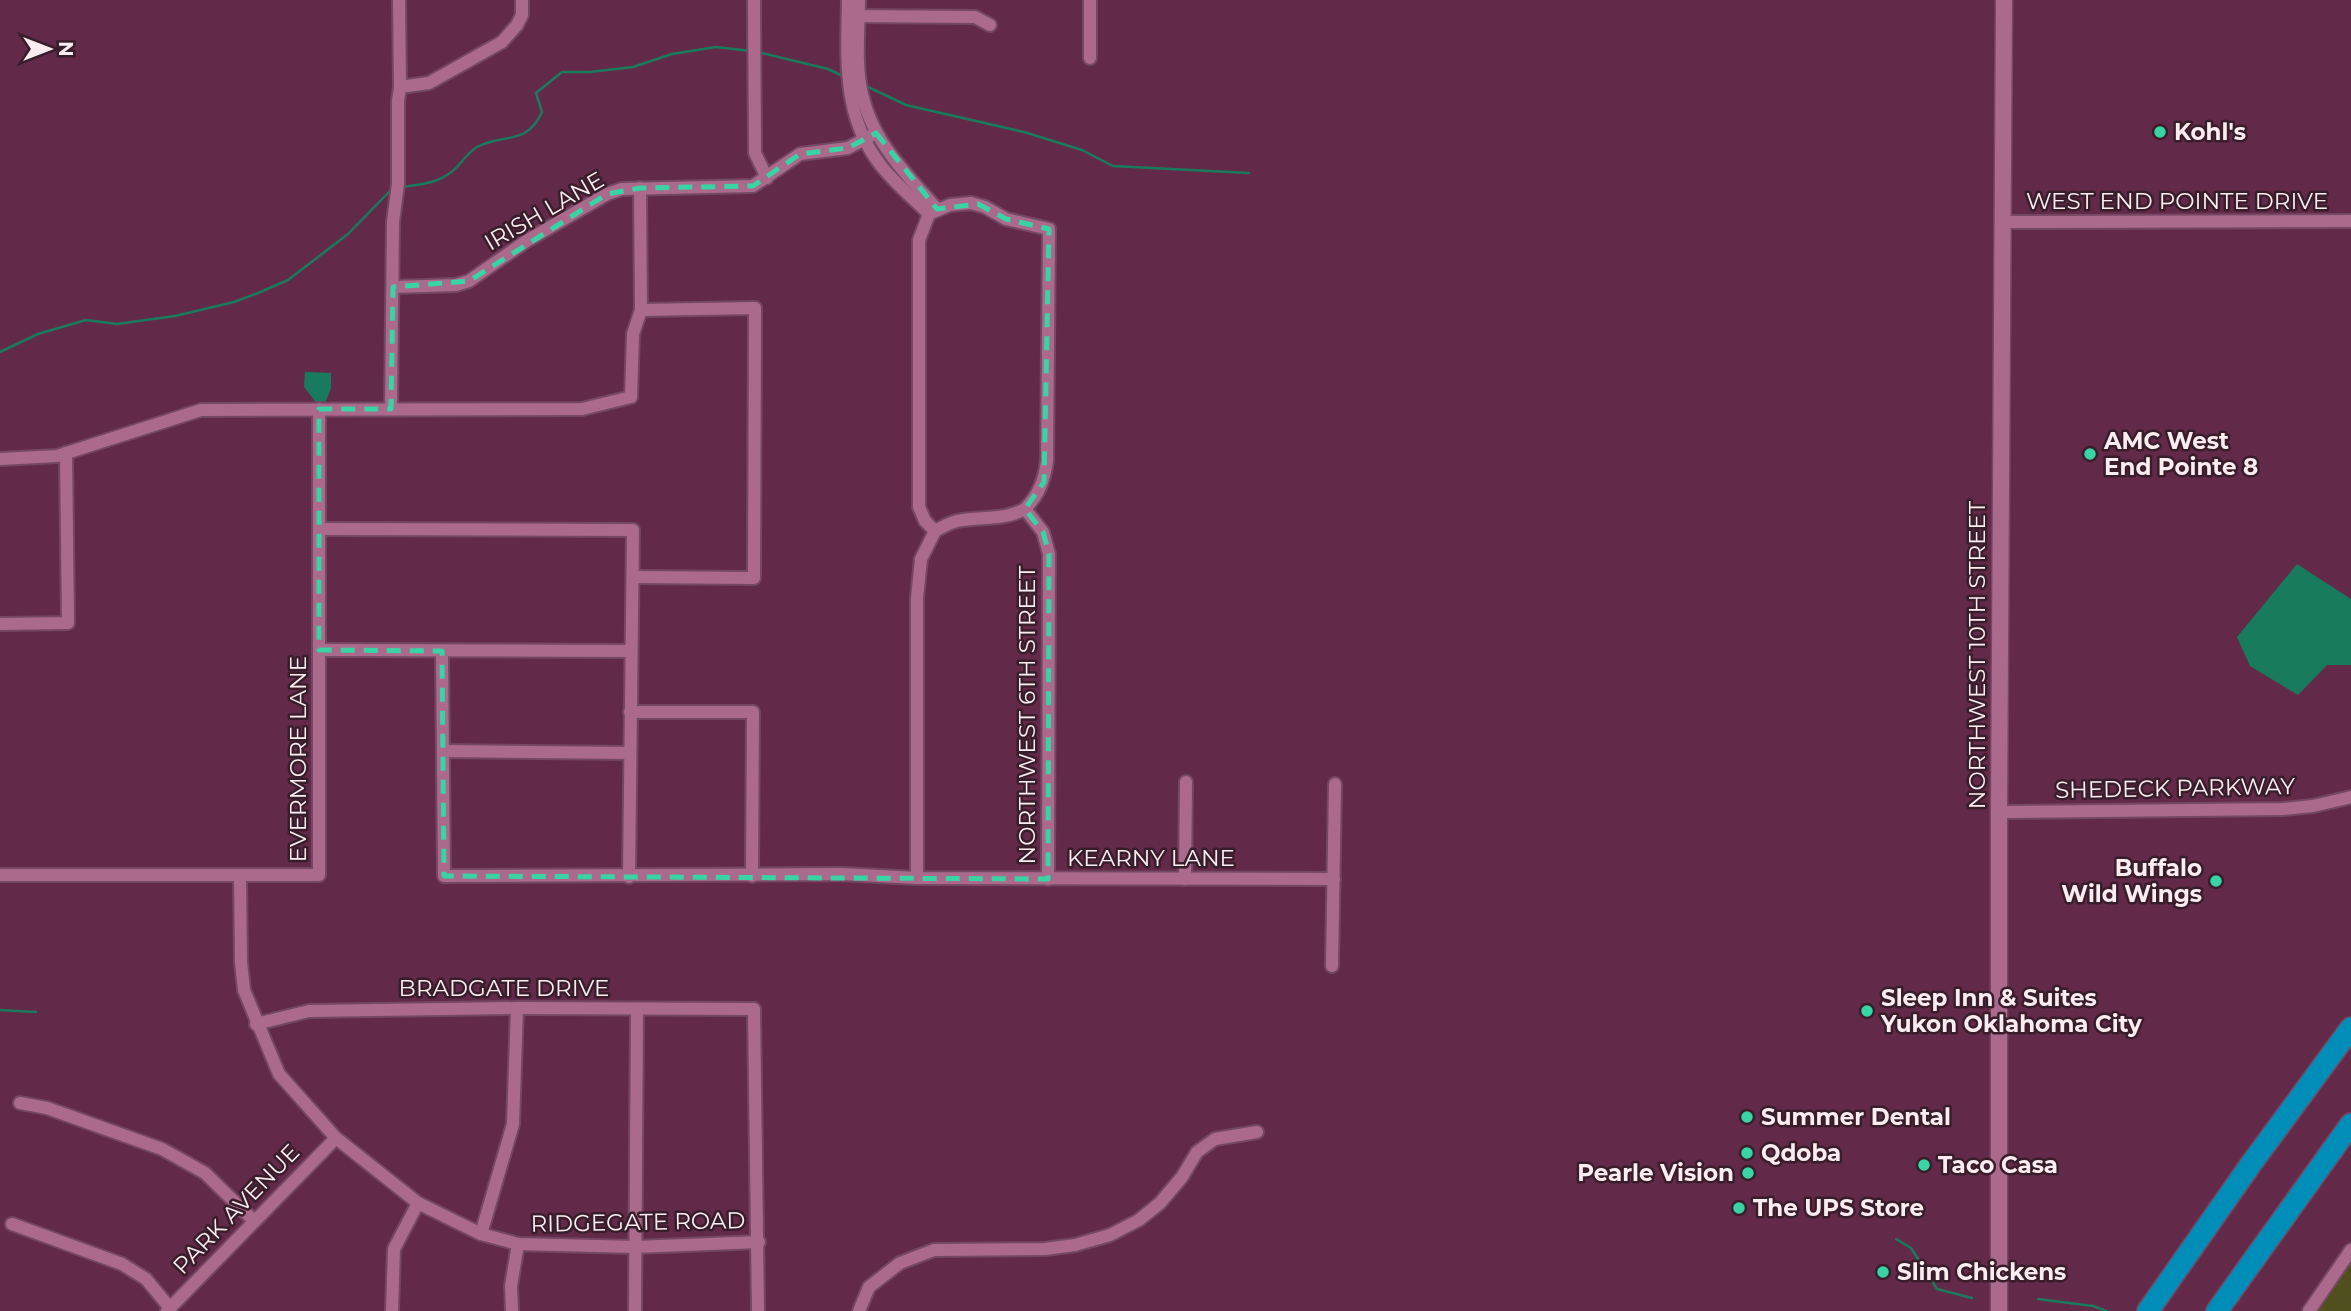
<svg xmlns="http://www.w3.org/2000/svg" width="2351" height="1311" viewBox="0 0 2351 1311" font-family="Montserrat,sans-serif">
	<rect width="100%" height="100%" fill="#632949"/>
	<polygon fill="#504f1e" points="2351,1263 2351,1311 2317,1311"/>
	<g fill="#197b5e">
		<polygon points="305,372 331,373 331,388 326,401 318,405 304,387"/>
		<polygon points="2297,564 2351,599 2351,665 2327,665 2298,695 2250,666 2237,637"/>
	</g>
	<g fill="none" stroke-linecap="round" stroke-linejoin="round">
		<g stroke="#197b5e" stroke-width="2.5">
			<polyline points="758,52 828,69 845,77"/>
			<polyline points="864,85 906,105 1024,132 1082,150 1113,166 1249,173"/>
			<path d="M402,187C424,184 442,183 458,166C463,160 470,151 477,147C503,133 527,146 542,112L536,93L562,72H590L633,67L672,54L716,47L751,51"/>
			<polyline points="0,352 38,334 86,320 117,324 175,316 234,302 258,293 288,280 348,234 392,189"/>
			<polyline points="0,1010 36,1012"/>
			<polyline points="1896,1239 1911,1248 1937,1289 1972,1298"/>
			<polyline points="2038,1299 2093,1306 2106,1311"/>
		</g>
		<g stroke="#744762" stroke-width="16">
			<g id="minor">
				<polyline points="399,0 400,87 429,83 502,42 517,25 522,15 522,0"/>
				<polyline points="754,0 755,153 767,178"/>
				<path d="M848,0C847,58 842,114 879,163C893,182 913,198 929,214"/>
				<path d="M859,0C859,25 856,51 859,76C865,134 900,167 937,209"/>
				<polyline points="1090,0 1090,58"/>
				<polyline points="851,16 975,17 990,25"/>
				<polyline points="2003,222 2351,221"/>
				<polyline points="393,287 456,285 469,281 528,240 607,194 622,189 753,186 800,154 848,148 876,133"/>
				<polyline points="391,409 393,222 398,184 398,101 400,87"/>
				<polyline points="0,459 57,456 201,410 582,409 631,397 633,334 641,310 640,188"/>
				<polyline points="320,529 633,530 629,877"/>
				<path d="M935,531C942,527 949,523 957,521C981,516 1003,521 1025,509"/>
				<polyline points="633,577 754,578 755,308 641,310"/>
				<polyline points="0,624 68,623 66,453"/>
				<polyline points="319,650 630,651"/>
				<polyline points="442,651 444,876 841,874 917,878 1334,879"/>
				<polyline points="630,712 753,712 752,876"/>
				<polyline points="443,751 630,753"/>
				<polyline points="1999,812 2283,809 2313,806 2351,797"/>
				<polyline points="0,875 319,875 319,409"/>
				<polyline points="240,875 241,962 244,990 279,1074 336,1138 418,1203 481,1234 518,1244 635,1247 759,1242"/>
				<path d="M917,878V598L921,559L935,531L925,521L919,507V240L929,214L950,205L971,203L985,207L1006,219L1049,229L1047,461C1044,482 1039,494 1025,509L1043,532L1049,554L1048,879"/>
				<polyline points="1185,879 1186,782"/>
				<polyline points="1332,966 1335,784"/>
				<polyline points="256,1024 309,1011 517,1008 754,1009 758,1311"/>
				<polyline points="20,1103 47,1108 162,1149 205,1173 254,1221"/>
				<polyline points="12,1224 122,1264 146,1279 170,1308"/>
				<polyline points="481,1234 513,1124 517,1008"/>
				<polyline points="167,1311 336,1138"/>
				<polyline points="392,1311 394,1249 418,1203"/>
				<polyline points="512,1311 511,1286 518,1244"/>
				<polyline points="635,1311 637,1009"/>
				<polyline points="859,1311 869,1287 900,1263 934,1250 1045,1249 1075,1245 1110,1235 1139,1220 1160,1203 1182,1177 1197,1152 1215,1139 1257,1132"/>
				<polyline points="2309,1311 2351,1250"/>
			</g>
		</g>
		<g stroke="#744762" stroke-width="19">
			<polyline id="secondary" points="1999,1311 1999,812 2004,0"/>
		</g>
		<g stroke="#744762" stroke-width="24">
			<g id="motorway">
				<polyline points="2148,1311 2251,1164 2351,1028"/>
				<polyline points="2217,1311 2351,1124"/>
			</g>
		</g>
		<use href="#minor" stroke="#ab6a8b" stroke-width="12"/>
		<use href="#secondary" stroke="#ab6a8b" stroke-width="16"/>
		<use href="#motorway" stroke="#008db8" stroke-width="21"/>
	</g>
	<path fill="none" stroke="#38d4a6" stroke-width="5" stroke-dasharray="14 9" stroke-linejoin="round" d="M876,133L937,209L978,204L1006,219L1049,229L1044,482L1025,509L1043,532L1049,554L1048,879L444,876L442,651L319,650V409H391L393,287L469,281L607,194L640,188L753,186L800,154L848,148Z"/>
	<g fill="#38d4a6" stroke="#381d2b" stroke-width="2.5">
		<circle cx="2160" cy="132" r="7"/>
		<circle cx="2090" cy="454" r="7"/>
		<circle cx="2216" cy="881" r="7"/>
		<circle cx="1867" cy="1011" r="7"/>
		<circle cx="1747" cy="1117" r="7"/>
		<circle cx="1747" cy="1153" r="7"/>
		<circle cx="1924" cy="1165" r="7"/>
		<circle cx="1748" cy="1173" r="7"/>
		<circle cx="1739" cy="1208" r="7"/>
		<circle cx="1883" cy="1272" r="7"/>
	</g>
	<g text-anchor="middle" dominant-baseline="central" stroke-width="5" stroke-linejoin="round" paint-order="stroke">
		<g font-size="23" font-weight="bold" fill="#fbecf2" stroke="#381d2b" text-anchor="start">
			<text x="2174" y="132">Kohl's</text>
			<text x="2104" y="441">AMC West<tspan x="2104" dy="26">End Pointe 8</tspan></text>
			<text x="2202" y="868" text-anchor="end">Buffalo<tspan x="2202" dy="26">Wild Wings</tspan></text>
			<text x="1881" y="998">Sleep Inn &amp; Suites<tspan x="1881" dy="26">Yukon Oklahoma City</tspan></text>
			<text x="1761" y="1117">Summer Dental</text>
			<text x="1761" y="1153">Qdoba</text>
			<text x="1938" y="1165">Taco Casa</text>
			<text x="1734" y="1173" text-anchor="end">Pearle Vision</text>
			<text x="1753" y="1208">The UPS Store</text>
			<text x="1897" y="1272">Slim Chickens</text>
		</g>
		<g font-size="23" fill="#fbecf2" stroke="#381d2b">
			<text x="2177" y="201">WEST END POINTE DRIVE</text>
			<text transform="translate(544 211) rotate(-30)">IRISH LANE</text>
			<text transform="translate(1977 655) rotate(-90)">NORTHWEST 10TH STREET</text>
			<text transform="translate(1027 715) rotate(-90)">NORTHWEST 6TH STREET</text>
			<text transform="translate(298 759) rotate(-90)">EVERMORE LANE</text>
			<text transform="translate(2175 788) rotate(-1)">SHEDECK PARKWAY</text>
			<text x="1151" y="858">KEARNY LANE</text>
			<text x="504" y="988">BRADGATE DRIVE</text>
			<text transform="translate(236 1209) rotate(-46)">PARK AVENUE</text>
			<text transform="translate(638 1222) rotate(-1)">RIDGEGATE ROAD</text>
		</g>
	</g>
	<g transform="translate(49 49) rotate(90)" stroke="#381d2b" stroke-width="5" paint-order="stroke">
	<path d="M0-5L12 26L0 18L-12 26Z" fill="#fbecf2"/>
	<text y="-10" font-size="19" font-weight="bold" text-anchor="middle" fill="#fbecf2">N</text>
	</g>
</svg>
